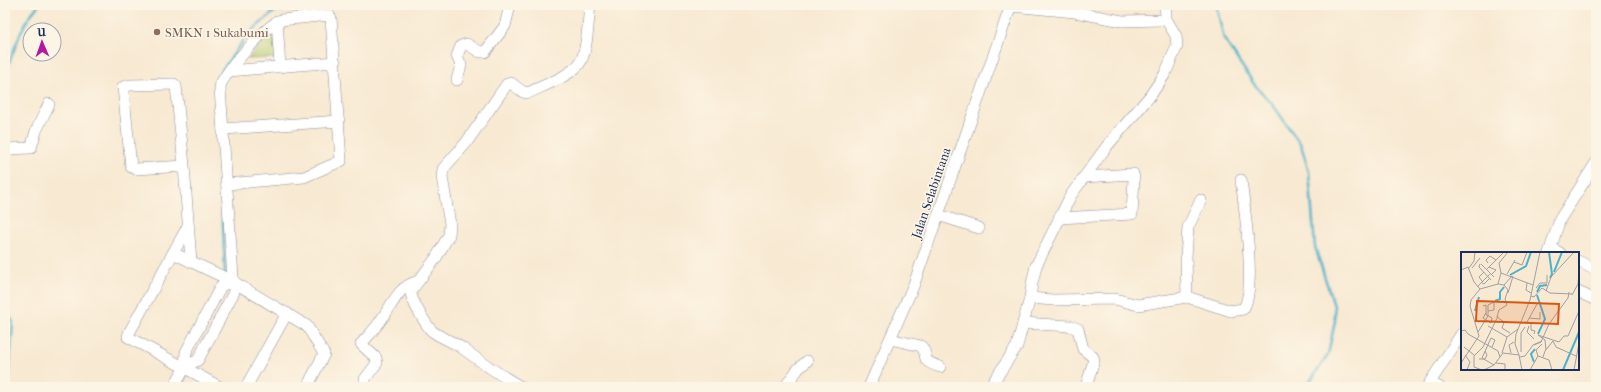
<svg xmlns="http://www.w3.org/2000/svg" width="1601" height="392" viewBox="0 0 1601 392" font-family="'IM FELL French Canon',serif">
	<rect width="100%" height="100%" fill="#fcf5e5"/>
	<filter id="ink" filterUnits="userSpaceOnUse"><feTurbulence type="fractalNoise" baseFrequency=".025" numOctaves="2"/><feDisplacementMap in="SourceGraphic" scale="8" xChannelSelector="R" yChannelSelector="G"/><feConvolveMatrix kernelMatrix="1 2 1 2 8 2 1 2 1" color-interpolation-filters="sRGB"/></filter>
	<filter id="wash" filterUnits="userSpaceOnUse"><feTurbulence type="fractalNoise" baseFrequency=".012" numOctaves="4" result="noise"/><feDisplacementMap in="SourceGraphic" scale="16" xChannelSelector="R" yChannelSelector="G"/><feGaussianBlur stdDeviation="0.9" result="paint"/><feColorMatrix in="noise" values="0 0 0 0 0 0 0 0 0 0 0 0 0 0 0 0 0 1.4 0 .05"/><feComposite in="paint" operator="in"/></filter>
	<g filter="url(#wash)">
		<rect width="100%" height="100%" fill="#f8e9d2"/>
		<polygon fill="#b3c86c" stroke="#677c65" points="274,29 276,58 248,59"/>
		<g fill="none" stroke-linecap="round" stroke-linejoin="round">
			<g stroke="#4db1cc" stroke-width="2.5">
				<polyline points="1216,5 1224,39 1254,84 1273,105 1301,145 1309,172 1315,247 1334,306 1335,321 1328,355 1306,387"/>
				<path d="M5,72C16,49 20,24 39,5"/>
				<polyline points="218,81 217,77 248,34 275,11 320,5"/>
				<polyline points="222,196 225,275"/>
				<polyline points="5,308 13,322 8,387"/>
			</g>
		</g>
	</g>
	<g filter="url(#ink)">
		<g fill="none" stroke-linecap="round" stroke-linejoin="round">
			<g stroke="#8a8c98" stroke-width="12">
				<g id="minor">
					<polyline points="1011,6 1075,12 1122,21 1164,20 1166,16 1165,5"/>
					<polyline points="277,21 280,67"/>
					<polyline points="229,71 335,62"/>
					<polyline points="457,80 461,65 457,56 461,46 467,44 480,52 485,52 505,26 510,5"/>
					<polyline points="223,129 339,121"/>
					<polyline points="5,149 31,148 36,131 49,104"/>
					<polyline points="184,166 136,169 131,167 123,87 131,85 174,84 176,86 184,166 191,262"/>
					<polyline points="938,215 979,228"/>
					<polyline points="1059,218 1132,214 1134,178 1133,174 1084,177"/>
					<polyline points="188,226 129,333 128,337 220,387"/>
					<polyline points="1551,248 1560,253"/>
					<polyline points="173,253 232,281 307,326 324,354 307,387"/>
					<polyline points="1549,253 1560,219 1596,163"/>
					<polyline points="1578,261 1596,270"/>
					<polyline points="1578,292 1596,300"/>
					<polyline points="1187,297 1186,257 1188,227 1201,200"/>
					<path d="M1030,298L1053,300L1115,299L1138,305L1187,297L1231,311L1243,309C1257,292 1244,204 1241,180"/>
					<polyline points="1023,323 1070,326 1078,329 1083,349 1093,357 1094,360 1086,387"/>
					<path d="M890,339L921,346C931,358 917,359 940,367"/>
					<path d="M185,367L198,360L234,292L220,88L221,83C231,66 264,27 281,20L329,15L331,18L341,161L304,177L227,184"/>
					<polyline points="1430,383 1439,387"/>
					<polyline points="174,387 185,367 186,352 221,286 232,281"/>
					<polyline points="246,387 287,313"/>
					<path d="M365,387V379L377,363L376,358L361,344C369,335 377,327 383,317C393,304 398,287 416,282"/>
					<path d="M521,387C500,375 481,362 462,348C452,341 441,338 432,331C426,325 410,299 411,291L436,258L449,235L450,224L442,177L443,169L466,143L507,84L511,83L523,92L528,93C542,86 574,75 581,61C588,47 588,20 590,5"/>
					<polyline points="785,387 798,369 807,361"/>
					<polyline points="869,387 914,284 1011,5"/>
					<polyline points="990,387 1017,346 1030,298 1032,284 1036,266 1071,195 1107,146 1150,96 1165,74 1177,46 1176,36 1166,19"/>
					<polyline points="1427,387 1462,333"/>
				</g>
			</g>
			<use href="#minor" stroke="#fff" stroke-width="11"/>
		</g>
	</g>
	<circle fill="#8d6e63" stroke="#fcf5e5" stroke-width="1.5" cx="157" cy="32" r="4"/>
	<g text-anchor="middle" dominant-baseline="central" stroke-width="3.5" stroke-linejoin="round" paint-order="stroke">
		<g font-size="13" fill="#785e54" stroke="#fcf5e5" text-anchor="start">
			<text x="165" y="32">SMKN 1 Sukabumi</text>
		</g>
		<g font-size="13" fill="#1b2f5e" stroke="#fcf5e5">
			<text transform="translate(931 193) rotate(-71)">Jalan Selabintana</text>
		</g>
	</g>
	<g transform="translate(1461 252)">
		<rect width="118" height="118" fill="#f8e9d2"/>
		<path fill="none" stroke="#4db1cc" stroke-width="2" d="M88,0L91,22L89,26M93,20L101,0M49,23L65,14L70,0M76,40L79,34L86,33M76,43L84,67L77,82M34,49L39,47V40L43,35M14,59L18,45M73,110L70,102L74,97M102,118L118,80"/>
		<path fill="none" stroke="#a09fa4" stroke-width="1" d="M53,10L61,13L66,0M27,11L25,8L29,4L35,8M19,12L18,15L30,28M20,12L33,25M28,15L35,18L30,23M8,16L13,9L14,0M11,16L19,6M0,18L7,15L13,30L19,37M25,18L43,0M40,21L38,11L47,0M46,22L54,8M21,29L18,25L23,20M20,30L23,32L29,26M66,31L65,38L70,41M37,32L43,33L47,38L44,47L46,53L38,58L36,65L43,70L41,76L49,81M43,33L51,24M16,35L29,22M75,36L79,31H86V23M19,37L37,32L40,21L72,33M85,39L90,25L113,0M47,41L52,24M111,43L117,32L118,20M70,44L73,45L81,36L89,41L111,42M22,54L25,53V62M24,62L31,66L30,71L22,66L25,61M68,66L79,67V60M59,71L66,70L76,52M70,72V78L74,79L73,82M27,74L46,85M68,74L66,80L73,87M0,79L4,78L7,82L37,99L39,105M17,80L27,64V53L33,50V58L27,59M30,86L21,106L33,113M30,86L34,88L31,95M92,89L95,95L115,104M73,93L80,90L88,72L107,46L108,40M3,95L13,103M85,98L84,88L77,83L98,90L103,84H107L118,59M60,100V81L64,75M41,101L46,85L57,77M50,101L48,93L53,90M4,103L9,110L6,118M58,103L54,92L55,82L69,48L79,0M77,104L75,98L81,92M39,105L42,101L58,103L61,118M59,105L64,104L72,93L81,89M82,105L84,99L92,89M18,107H24L26,103L24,99M0,111L18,84L9,54L10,48L19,37M35,111L44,112V118M21,118L13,115V104L22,95L37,64M23,118L33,113L39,105M69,118L77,104L88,108L91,118M113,118L118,91"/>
		<path fill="#de5710" fill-opacity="0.15" stroke="#de5710" stroke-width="2" d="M16,49L98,52L97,72L15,69Z"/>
		<rect width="118" height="118" fill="none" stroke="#1b2f5e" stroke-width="2"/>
	</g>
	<rect width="1601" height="392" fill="none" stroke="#fcf5e5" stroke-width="20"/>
	<g transform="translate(42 42) rotate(358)"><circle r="19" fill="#fcf5e5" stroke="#a2a6af"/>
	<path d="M0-3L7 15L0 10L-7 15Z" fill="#b5179e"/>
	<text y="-6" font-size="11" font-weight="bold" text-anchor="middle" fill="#1b2f5e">U</text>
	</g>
</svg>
